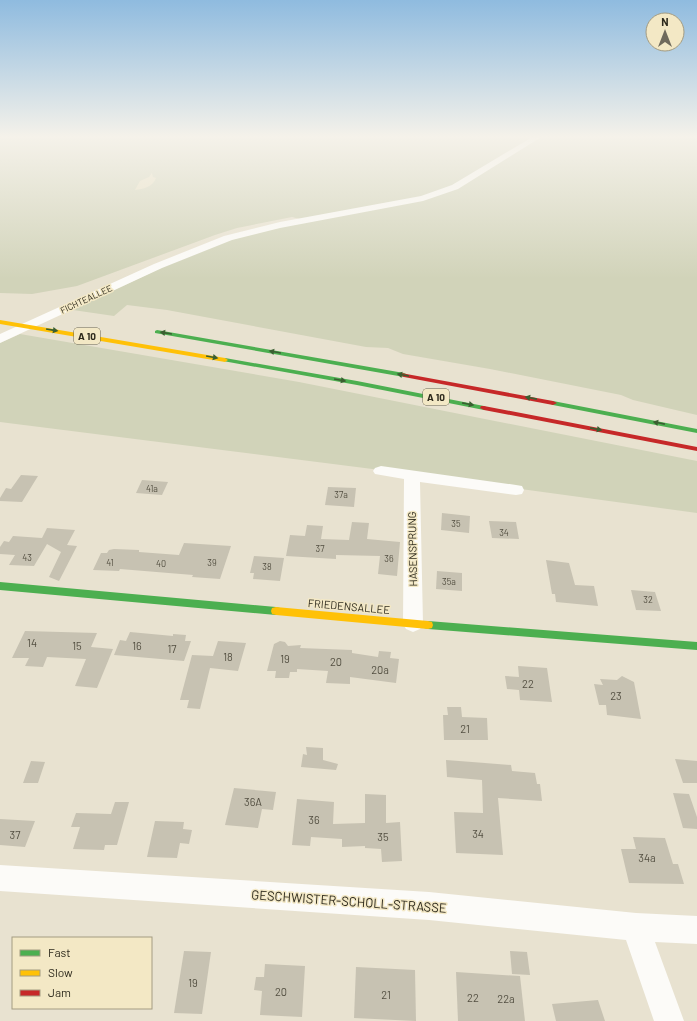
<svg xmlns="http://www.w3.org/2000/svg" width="697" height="1021" viewBox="0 0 697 1021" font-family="Barlow,sans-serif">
	<rect width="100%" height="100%" fill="#e8e2d0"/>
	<g fill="#d1d3b9">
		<polygon points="0,136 697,136 697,415 633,400 621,395 490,369 403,354 388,348 366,347 167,310 127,305 114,316 73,310 171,263 224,242 300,219 292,217 237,228 215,235 77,286 32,294 0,293"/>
		<polygon points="20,334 299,382 697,461 697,513 412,474 0,422 0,343"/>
	</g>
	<path fill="#e8e0c3" d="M154,170L152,173L153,177L156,178C153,187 143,189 135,190L140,181L149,177Z"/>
	<g fill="#c7c2b2">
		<polygon points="21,475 38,476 22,502 0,501 0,498 6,488 11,489"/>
		<polygon points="142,480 168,482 162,495 136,493"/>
		<polygon points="328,487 356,488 354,507 325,505"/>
		<polygon points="442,513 470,516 469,533 441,530"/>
		<polygon points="489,521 516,522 519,539 492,538"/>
		<polygon points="352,522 369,523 367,539 400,542 397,576 378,574 380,556 336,555 336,559 286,556 290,535 305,536 307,525 323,526 321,539 349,540"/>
		<polygon points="47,528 75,530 67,545 77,546 59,581 49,577 61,552 47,544 34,566 9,565 15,555 0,554 0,547 4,541 9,542 13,536 42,538"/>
		<polygon points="184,543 231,546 220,579 192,577 193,575 120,569 119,571 93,570 101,553 107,553 109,550 114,549 139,550 139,552 179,555"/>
		<polygon points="254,556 284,558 280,581 253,579 254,573 250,573"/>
		<polygon points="546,560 569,563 575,585 594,586 598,606 556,602 555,594 552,594"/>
		<polygon points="437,571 462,573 462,591 436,589"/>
		<polygon points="631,590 655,592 661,611 636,610"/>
		<polygon points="25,631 97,633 91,647 113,649 97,688 75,686 86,659 47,657 43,667 25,666 29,658 12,658"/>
		<polygon points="130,632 173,636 173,634 186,635 185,641 191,641 184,661 114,655 120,640 126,641"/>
		<polygon points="218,641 246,643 238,671 210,668 200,709 187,708 189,700 180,700 192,655 213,656"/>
		<polygon points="280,641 285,642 288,646 301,645 300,648 352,650 352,653 378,657 379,651 391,652 390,658 399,659 396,683 350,677 350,684 326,683 328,671 297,669 297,672 290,672 289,678 275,678 276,671 267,671 274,644"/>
		<polygon points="518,666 547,668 552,702 520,700 519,690 507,689 505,676 519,677"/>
		<polygon points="622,676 634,682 641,719 607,715 606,705 599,705 594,684 603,685 600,679 617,680"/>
		<polygon points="447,707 461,707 462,717 487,718 488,740 444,740 443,715 448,715"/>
		<polygon points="306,747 323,748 323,760 338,764 336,770 301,767 303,754 307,755"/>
		<polygon points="675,759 697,761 697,783 683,783"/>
		<polygon points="446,760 511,765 512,771 535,773 537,784 540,784 542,801 498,798 503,855 456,853 454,812 483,813 482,780 447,777"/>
		<polygon points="31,761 45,762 38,783 23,783"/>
		<polygon points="234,788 276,792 273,810 262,809 258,828 225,825"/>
		<polygon points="673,793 689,794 697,817 697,829 683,828"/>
		<polygon points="365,794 386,795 386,823 400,822 402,861 382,862 381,849 365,848 365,846 342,847 342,839 311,837 310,846 292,845 297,799 334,802 333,824 365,823"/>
		<polygon points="115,802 129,802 117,845 105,845 104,850 73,849 80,827 71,827 76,813 111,814"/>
		<polygon points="0,819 35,821 25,847 0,845"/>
		<polygon points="155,821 184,822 183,829 192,830 189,844 180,843 177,858 147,857"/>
		<polygon points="633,837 665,838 673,864 678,864 684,884 629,883 621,849 636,849"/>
		<polygon points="184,951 211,952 202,1014 174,1013"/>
		<polygon points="510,951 527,952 530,975 512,974"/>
		<polygon points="265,964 305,966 302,1017 260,1015 262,991 254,990 256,977 264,977"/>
		<polygon points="356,967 415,970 416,1021 354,1018"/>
		<polygon points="456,972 520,976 525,1021 458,1021"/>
		<polygon points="598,1000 605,1021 556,1021 552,1004"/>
	</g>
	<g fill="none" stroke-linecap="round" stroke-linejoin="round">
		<g fill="#fcfbf8" fill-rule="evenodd">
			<polygon points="534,136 543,136 458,189 423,201 280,228 232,240 162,268 0,343 0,334 154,264 224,236 280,222 421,196 452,185"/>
			<polygon points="381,466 516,485 522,486 524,490 522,494 516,495 420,482 423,624 420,629 413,632 406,629 403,624 404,479 375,474 373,471 375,468"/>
			<polygon points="0,865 429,892 636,913 697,916 697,944 655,942 684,1021 654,1021 626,940 429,920 0,891"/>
		</g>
		<g fill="#4caf50" fill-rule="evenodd">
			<polygon points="157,330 404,373 408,375 404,377 155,333 155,331"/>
			<polygon points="225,358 357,381 484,406 488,408 484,410 357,385 223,361 223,359"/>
			<polygon points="550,401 553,401 697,429 697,433 553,405 549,403"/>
			<polygon points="0,582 276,607 280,608 281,611 280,614 276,615 0,590"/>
			<polygon points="428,621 697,642 697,650 428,629 424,628 423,625 424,622"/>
		</g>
		<g fill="#ffc107" fill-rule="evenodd">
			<polygon points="0,320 225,358 228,360 225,362 0,324"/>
			<polygon points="276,607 428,621 432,622 433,625 432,628 428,629 276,615 272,614 271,611 272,608"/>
		</g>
		<g fill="#c62828" fill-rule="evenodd">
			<polygon points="401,373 553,401 557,403 553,405 404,377 400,375"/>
			<polygon points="481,406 484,406 697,447 697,451 484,410 480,408"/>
		</g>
	</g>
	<defs><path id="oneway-solid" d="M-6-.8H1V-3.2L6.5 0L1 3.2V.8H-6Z"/></defs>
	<g fill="#3a5f31">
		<use href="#oneway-solid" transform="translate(52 330) rotate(9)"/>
		<use href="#oneway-solid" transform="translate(166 333) rotate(-171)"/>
		<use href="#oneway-solid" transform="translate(275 352) rotate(-170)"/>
		<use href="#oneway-solid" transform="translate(212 357) rotate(10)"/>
		<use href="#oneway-solid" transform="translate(403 375) rotate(-170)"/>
		<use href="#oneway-solid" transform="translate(340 380) rotate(10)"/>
		<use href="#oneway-solid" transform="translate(531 398) rotate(-169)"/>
		<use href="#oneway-solid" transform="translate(468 404) rotate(11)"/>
		<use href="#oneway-solid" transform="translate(659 423) rotate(-169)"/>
		<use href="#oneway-solid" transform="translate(596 429) rotate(11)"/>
	</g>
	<linearGradient id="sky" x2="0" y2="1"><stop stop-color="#8fbbdf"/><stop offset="0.49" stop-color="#f5f2ea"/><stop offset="1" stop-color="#f5f2ea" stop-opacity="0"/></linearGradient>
	<rect width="697" height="279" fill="url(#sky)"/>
	<g text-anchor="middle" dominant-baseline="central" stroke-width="3" stroke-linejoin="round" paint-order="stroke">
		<g font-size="9" fill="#2e2a1d" stroke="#f3e8c5">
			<text transform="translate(86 299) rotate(-25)">FICHTEALLEE</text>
		</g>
		<g font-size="9" fill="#545042">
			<text x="152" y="488">41a</text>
			<text x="341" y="494">37a</text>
			<text x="456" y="523">35</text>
			<text x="504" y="532">34</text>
			<text x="320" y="548">37</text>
			<text x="27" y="557">43</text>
			<text x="389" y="558">36</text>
			<text x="110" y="562">41</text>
			<text x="212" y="562">39</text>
			<text x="161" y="563">40</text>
			<text x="267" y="566">38</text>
			<text x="449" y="581">35a</text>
			<text x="648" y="599">32</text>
		</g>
		<g fill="#f3e8c5" stroke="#69634f" stroke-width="1">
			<rect x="74" y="328" width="26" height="16" rx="3"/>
			<rect x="423" y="389" width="26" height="16" rx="3"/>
		</g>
		<g font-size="10" font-weight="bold" fill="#2e2a1d">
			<text x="87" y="336">A 10</text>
			<text x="436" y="397">A 10</text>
		</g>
		<g font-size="11" fill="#2e2a1d" stroke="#f3e8c5">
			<text transform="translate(412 549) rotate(-91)">HASENSPRUNG</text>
			<text transform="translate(349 606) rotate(5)">FRIEDENSALLEE</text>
		</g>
		<g font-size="11" fill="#545042">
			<text x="32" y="642">14</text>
			<text x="77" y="645">15</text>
			<text x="137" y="645">16</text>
			<text x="172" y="648">17</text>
			<text x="228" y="656">18</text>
			<text x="285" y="658">19</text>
			<text x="336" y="661">20</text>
			<text x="380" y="669">20a</text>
			<text x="528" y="683">22</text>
			<text x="616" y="695">23</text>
			<text x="465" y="728">21</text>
			<text x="253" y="801">36A</text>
			<text x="314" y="819">36</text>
			<text x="478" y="833">34</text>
			<text x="15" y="834">37</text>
			<text x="383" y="836">35</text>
			<text x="647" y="857">34a</text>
			<text x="193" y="982">19</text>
			<text x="281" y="991">20</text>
			<text x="386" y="994">21</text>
			<text x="473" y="997">22</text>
			<text x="506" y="998">22a</text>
		</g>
		<g font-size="13" fill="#2e2a1d" stroke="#f3e8c5">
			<text transform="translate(349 901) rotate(4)">GESCHWISTER-SCHOLL-STRASSE</text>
		</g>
	</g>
	<rect x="12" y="937" width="140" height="72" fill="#f3e8c5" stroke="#a49c82"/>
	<rect x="20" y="950" width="20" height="6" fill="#4caf50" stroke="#a49c82"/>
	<text x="48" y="957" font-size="12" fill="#2e2a1d">Fast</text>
	<rect x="20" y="970" width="20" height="6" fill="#ffc107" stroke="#a49c82"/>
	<text x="48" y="977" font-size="12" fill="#2e2a1d">Slow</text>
	<rect x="20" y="990" width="20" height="6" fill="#c62828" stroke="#a49c82"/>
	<text x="48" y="997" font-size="12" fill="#2e2a1d">Jam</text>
	<g transform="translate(665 32)"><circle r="19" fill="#f3e8c5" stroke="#a49c82"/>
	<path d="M0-3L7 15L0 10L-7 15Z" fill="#6f6a5c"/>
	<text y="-6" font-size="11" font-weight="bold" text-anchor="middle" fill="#2e2a1d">N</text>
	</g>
</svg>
